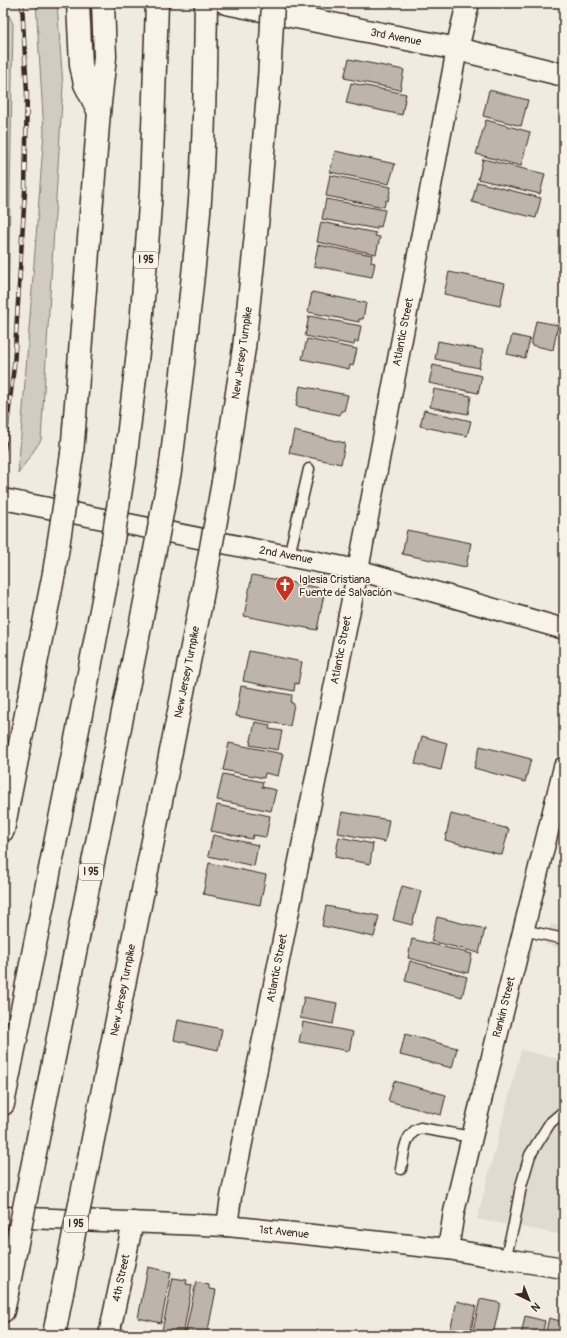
<svg xmlns="http://www.w3.org/2000/svg" width="567" height="1338" viewBox="0 0 567 1338" font-family="Pangolin,sans-serif">
	<rect width="100%" height="100%" fill="#efebe0"/>
	<filter id="ink" filterUnits="userSpaceOnUse"><feTurbulence type="fractalNoise" baseFrequency=".025" numOctaves="2"/><feDisplacementMap in="SourceGraphic" scale="8" xChannelSelector="R" yChannelSelector="G"/><feConvolveMatrix kernelMatrix="1 2 1 2 8 2 1 2 1" color-interpolation-filters="sRGB"/></filter>
	<g filter="url(#ink)">
		<g fill="#e0dbd0">
			<polygon points="551,924 564,928 564,950 545,944"/>
			<polygon points="521,1050 564,1060 564,1235 477,1219"/>
		</g>
		<g fill="#d1cbc0" stroke="#867a6f">
			<polygon points="3,3 13,24 8,312 3,345"/>
			<polygon points="36,3 57,3 63,86 41,440 18,474 44,132"/>
		</g>
		<g fill="#bdb5aa" stroke="#3b2a1e">
			<polygon points="349,59 404,70 400,90 344,78"/>
			<polygon points="351,83 406,94 402,115 346,103"/>
			<polygon points="489,90 528,100 521,126 483,116"/>
			<polygon points="486,120 530,132 521,166 476,154"/>
			<polygon points="335,151 395,164 389,184 330,172"/>
			<polygon points="483,159 545,174 540,194 478,179"/>
			<polygon points="330,175 391,187 388,201 386,200 384,207 326,196"/>
			<polygon points="477,182 541,198 536,218 472,202"/>
			<polygon points="326,199 385,210 381,227 377,226 377,229 322,219"/>
			<polygon points="321,222 376,233 375,236 380,237 376,254 317,242"/>
			<polygon points="318,245 372,255 371,262 375,263 372,277 314,266"/>
			<polygon points="449,272 505,283 500,306 444,294"/>
			<polygon points="312,292 366,303 363,319 359,319 359,322 308,312"/>
			<polygon points="309,316 361,326 358,342 355,341 354,345 305,336"/>
			<polygon points="536,321 558,325 553,350 531,345"/>
			<polygon points="512,335 530,339 525,358 507,354"/>
			<polygon points="307,339 357,349 353,366 350,365 349,369 302,359"/>
			<polygon points="438,341 483,350 479,368 435,359"/>
			<polygon points="433,365 482,376 478,393 429,383"/>
			<polygon points="300,386 348,395 344,411 341,411 340,415 296,406"/>
			<polygon points="434,389 471,396 468,414 430,407"/>
			<polygon points="424,410 471,421 467,436 420,426"/>
			<polygon points="294,431 345,443 341,464 289,453"/>
			<polygon points="407,530 471,543 466,567 402,554"/>
			<polygon points="252,575 325,589 317,630 244,616"/>
			<polygon points="249,651 302,662 298,684 295,683 294,691 243,681"/>
			<polygon points="241,686 292,695 291,703 294,704 290,726 236,716"/>
			<polygon points="255,722 270,725 269,729 282,731 278,750 250,745"/>
			<polygon points="422,736 447,743 441,770 415,764"/>
			<polygon points="229,743 283,754 278,776 265,773 264,778 223,770"/>
			<polygon points="480,746 531,759 525,782 474,768"/>
			<polygon points="223,774 263,782 262,787 276,790 271,811 217,800"/>
			<polygon points="217,805 270,816 266,837 253,835 252,839 211,831"/>
			<polygon points="342,812 389,820 385,842 338,833"/>
			<polygon points="451,814 509,829 502,855 445,840"/>
			<polygon points="213,835 258,845 254,866 208,856"/>
			<polygon points="339,837 373,844 370,864 335,857"/>
			<polygon points="209,863 266,875 260,905 203,894"/>
			<polygon points="402,886 421,891 412,925 393,920"/>
			<polygon points="326,906 379,916 374,937 322,926"/>
			<polygon points="437,917 485,929 479,953 431,941"/>
			<polygon points="412,939 472,954 468,973 408,958"/>
			<polygon points="410,961 467,977 462,997 405,981"/>
			<polygon points="304,997 337,1003 333,1024 300,1018"/>
			<polygon points="178,1020 222,1029 218,1050 174,1040"/>
			<polygon points="303,1022 353,1032 349,1051 299,1042"/>
			<polygon points="405,1034 457,1048 452,1068 400,1055"/>
			<polygon points="394,1081 446,1095 441,1115 388,1101"/>
			<polygon points="148,1267 171,1272 161,1323 138,1318"/>
			<polygon points="173,1278 187,1280 186,1284 192,1285 183,1335 161,1335"/>
			<polygon points="196,1282 209,1285 209,1289 216,1290 207,1335 185,1335"/>
			<polygon points="480,1299 500,1303 493,1335 472,1335"/>
			<polygon points="457,1301 476,1306 470,1335 449,1335"/>
			<polygon points="525,1316 545,1321 542,1335 521,1335"/>
			<polygon points="549,1318 564,1322 564,1335 545,1335"/>
		</g>
		<g fill="none" stroke-linecap="round" stroke-linejoin="round">
			<g stroke="#3b2a1e" stroke-width="13">
				<g id="service">
					<polyline points="289,556 309,469"/>
					<polyline points="523,930 564,939"/>
					<path d="M401,1169C404,1154 404,1134 420,1128L472,1137"/>
					<polyline points="505,1259 514,1224 521,1186 530,1155 550,1123 564,1111"/>
				</g>
			</g>
			<g stroke="#3b2a1e" stroke-width="23">
				<g id="minor">
					<polyline points="3,499 358,570 564,629"/>
					<polyline points="3,1217 227,1226 448,1249 505,1259 564,1268"/>
					<polyline points="227,1226 231,1197 358,570 457,49"/>
					<polyline points="448,1249 454,1212 472,1137 564,767"/>
					<polyline points="109,1335 133,1222"/>
				</g>
			</g>
			<g stroke="#3b2a1e" stroke-width="25">
				<g id="tertiary">
					<polyline points="226,3 457,49 564,75"/>
					<polyline points="457,49 468,3"/>
				</g>
			</g>
			<g stroke="#3b2a1e" stroke-width="25">
				<g id="motorway">
					<polyline points="78,3 81,65 85,84 99,112"/>
					<polyline points="72,454 99,112 105,57 103,3"/>
					<polyline points="125,463 141,326 151,191 157,3"/>
					<path d="M170,471C181,381 193,290 200,200C205,134 205,69 206,3"/>
					<polyline points="223,482 244,348 258,215 269,80"/>
					<polyline points="3,830 54,573"/>
					<polyline points="3,1104 84,699 106,584"/>
					<polyline points="35,1153 147,592"/>
					<polyline points="90,1154 201,602"/>
					<polyline points="3,1311 7,1293"/>
					<polyline points="54,1335 62,1293"/>
				</g>
			</g>
			<use href="#service" stroke="#f7f3e8" stroke-width="10"/>
			<use href="#minor" stroke="#f7f3e8" stroke-width="20"/>
			<use href="#tertiary" stroke="#f7f3e8" stroke-width="22"/>
			<use href="#motorway" stroke="#f7f3e8" stroke-width="22"/>
			<g stroke="#3b2a1e" stroke-width="4.5">
				<polyline id="rail" points="3,459 14,366 25,191 27,93 22,3"/>
			</g>
			<use href="#rail" stroke="#f7f3e8" stroke-width="3" stroke-dasharray="9" stroke-linecap="butt"/>
			<g stroke="#3b2a1e" stroke-width="25" stroke-linecap="butt">
				<g id="motorway-bridge">
					<polyline points="269,80 273,3"/>
					<polyline points="54,573 72,454"/>
					<polyline points="106,584 125,463"/>
					<polyline points="147,592 170,471"/>
					<polyline points="201,602 223,482"/>
					<polyline points="7,1293 35,1153"/>
					<polyline points="62,1293 90,1154"/>
				</g>
			</g>
			<use href="#motorway-bridge" stroke="#f7f3e8" stroke-width="22"/>
		</g>
	</g>
	<defs>
		<g id="church-pin" transform="scale(1)"><path d="M0 17L-7.5 6A9.5 9.5 0 1 1 7.5 6Z" fill="#c8321e" stroke="#f7f3e8"/><path d="M-1.2-6h2.4v3.5h3.3v2.4h-3.3V6h-2.4V-.1h-3.3v-2.4h3.3Z" fill="#fff"/></g>
	</defs>
	<g fill-rule="evenodd">
		<use href="#church-pin" x="285" y="585"/>
	</g>
	<g text-anchor="middle" dominant-baseline="central" stroke-width="3.5" stroke-linejoin="round" paint-order="stroke">
		<g fill="#f7f3e8" stroke="#73665b" stroke-width="1">
			<rect x="134" y="252" width="24" height="16" rx="3"/>
			<rect x="79" y="864" width="24" height="16" rx="3"/>
			<rect x="64" y="1216" width="24" height="16" rx="3"/>
		</g>
		<g font-size="10" font-weight="bold" fill="#3b2a1e">
			<text x="146" y="260">I 95</text>
			<text x="91" y="872">I 95</text>
			<text x="76" y="1224">I 95</text>
		</g>
		<g font-size="11" fill="#3b2a1e" stroke="#f7f3e8">
			<text transform="translate(396 37) rotate(11)">3rd Avenue</text>
			<text transform="translate(403 332) rotate(-79)">Atlantic Street</text>
			<text transform="translate(242 353) rotate(-82)">New Jersey Turnpike</text>
			<text transform="translate(286 555) rotate(11)">2nd Avenue</text>
			<text transform="translate(341 650) rotate(-79)">Atlantic Street</text>
			<text transform="translate(187 672) rotate(-79)">New Jersey Turnpike</text>
			<text transform="translate(277 968) rotate(-79)">Atlantic Street</text>
			<text transform="translate(123 990) rotate(-79)">New Jersey Turnpike</text>
			<text transform="translate(504 1007) rotate(-76)">Rankin Street</text>
			<text transform="translate(284 1232) rotate(6)">1st Avenue</text>
			<text transform="translate(121 1278) rotate(-78)">4th Street</text>
		</g>
		<g font-size="11" fill="#3b2a1e" stroke="#f7f3e8" text-anchor="start">
			<text x="299" y="579">Iglesia Cristiana<tspan x="299" dy="13">Fuente de Salvación</tspan></text>
		</g>
	</g>
	<rect width="567" height="1338" fill="none" stroke="#f7f3e8" stroke-width="16"/>
	<rect x="8" y="8" width="551" height="1322" fill="none" stroke="#3b2a1e" stroke-width="1.5" filter="url(#ink)"/>
	<g transform="translate(529 1300) rotate(137)" stroke="#f7f3e8" stroke-width="3" paint-order="stroke">
	<path d="M0-3L7 15L0 10L-7 15Z" fill="#3b2a1e"/>
	<text y="-6" font-size="11" font-weight="bold" text-anchor="middle" fill="#3b2a1e">N</text>
	</g>
</svg>
